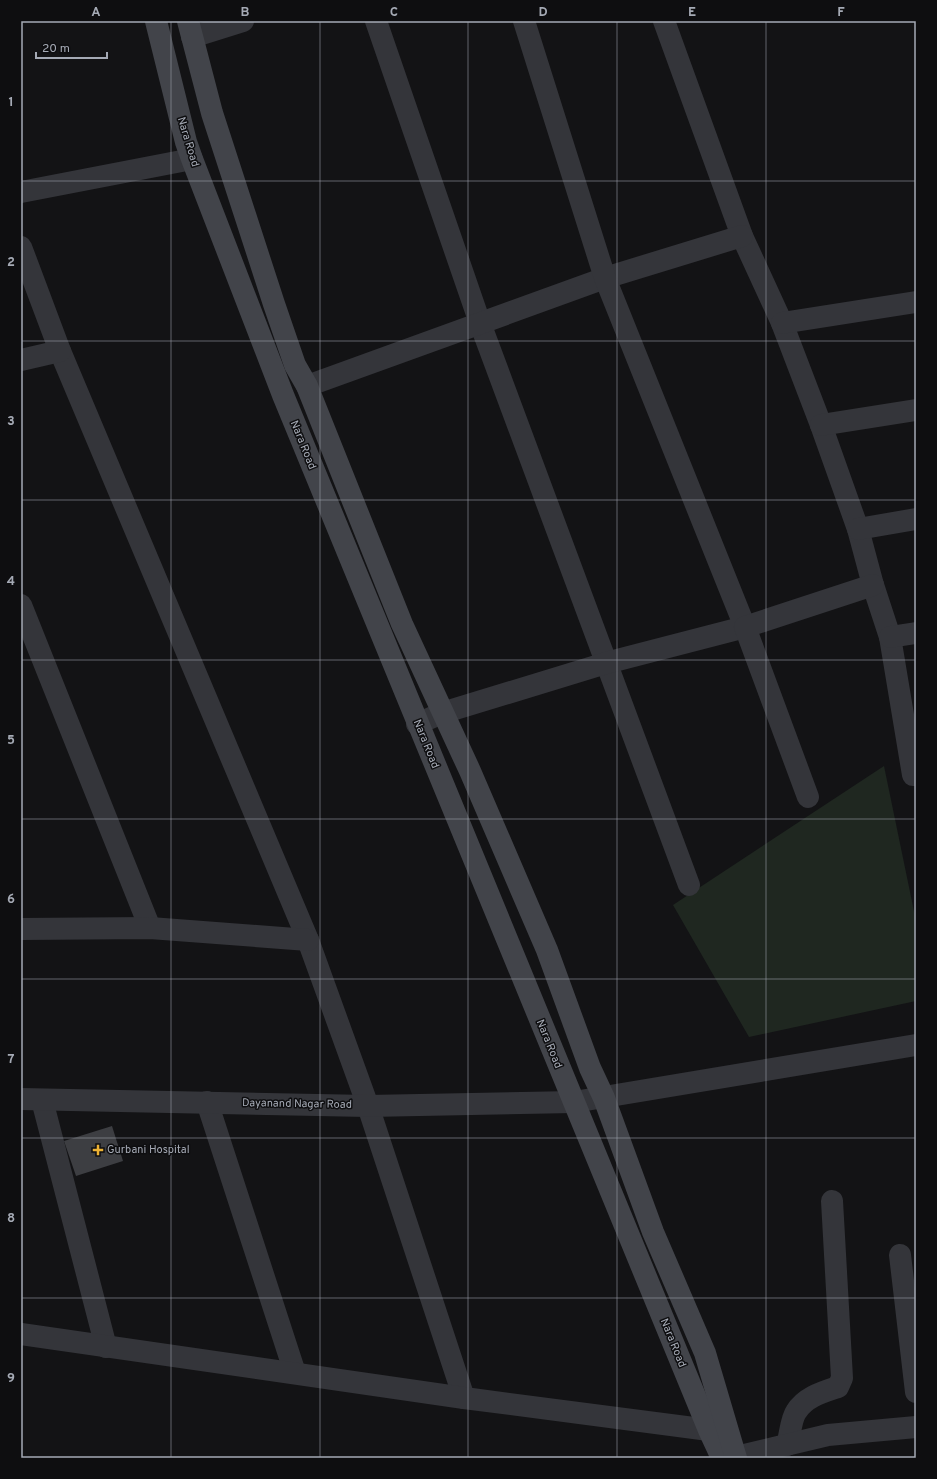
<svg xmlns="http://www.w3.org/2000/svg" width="937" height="1479" viewBox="0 0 937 1479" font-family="Overpass,sans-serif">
	<rect width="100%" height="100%" fill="#131315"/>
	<polygon fill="#1f2720" points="884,766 916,921 916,1001 749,1037 673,905"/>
	<polygon fill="#3d3e42" points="112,1126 123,1161 76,1176 64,1141"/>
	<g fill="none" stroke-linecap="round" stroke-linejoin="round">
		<g stroke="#34353a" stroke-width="22">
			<polyline points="376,21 480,323 689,885"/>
			<polyline points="664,21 742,236 782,323 821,425 858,529 873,585 890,637 913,775 916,775"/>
			<polyline points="192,37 243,21"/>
			<polyline points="21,192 192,159"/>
			<polyline points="21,247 60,351 308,940 368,1106 464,1398"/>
			<polyline points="782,323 916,302"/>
			<polyline points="21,360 60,351"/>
			<polyline points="307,386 605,278 742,236"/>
			<polyline points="821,425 916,410"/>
			<polyline points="858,529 916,519"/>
			<polyline points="21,605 150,928"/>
			<polyline points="890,637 916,633"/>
			<polyline points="417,724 442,713 606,663 745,627 605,278 524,21"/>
			<polyline points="808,797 745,627 873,585"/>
			<polyline points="21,929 150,928 308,940"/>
			<polyline points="42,1100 106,1347"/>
			<polyline points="207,1102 295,1373"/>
			<polyline points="900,1255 916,1392"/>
			<polyline points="21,1334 464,1398 709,1430 725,1439"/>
			<path d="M787,1445C790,1436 791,1419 796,1412C805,1397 823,1392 838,1387L842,1378L832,1201"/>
			<polyline points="721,1456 736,1457 828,1435 916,1427"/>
		</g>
		<polyline stroke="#34353a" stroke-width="22" points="21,1099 368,1106 574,1102 916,1045"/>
		<g stroke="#42444a" stroke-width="22">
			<polyline points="156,21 186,142 192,159 283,395 709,1430 722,1458"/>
			<polyline points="188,21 212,113 274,304 295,365 307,386 402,624 470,771 547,950 590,1068 604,1098 653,1232 705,1353 736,1458"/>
		</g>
	</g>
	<path fill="none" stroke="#a5aab5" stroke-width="1" stroke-opacity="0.55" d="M171,21V1458M320,21V1458M468,21V1458M617,21V1458M766,21V1458M21,181H916M21,341H916M21,500H916M21,660H916M21,819H916M21,979H916M21,1138H916M21,1298H916"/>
	<path fill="#ecb234" stroke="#0e0e10" stroke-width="1.5" d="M96 1144h4v4h4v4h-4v4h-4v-4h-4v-4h4z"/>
	<g text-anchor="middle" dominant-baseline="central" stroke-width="3" stroke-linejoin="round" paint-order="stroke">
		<g font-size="11" fill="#a5aab5" stroke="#0e0e10">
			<text transform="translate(188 142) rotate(73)">Nara Road</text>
			<text transform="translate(303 445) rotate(68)">Nara Road</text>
			<text transform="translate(426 744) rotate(68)">Nara Road</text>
			<text transform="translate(549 1044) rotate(68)">Nara Road</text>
			<text transform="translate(297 1104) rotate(1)">Dayanand Nagar Road</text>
			<text transform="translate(673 1343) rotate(68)">Nara Road</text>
		</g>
		<g font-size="11" fill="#a5aab5" stroke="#0e0e10" text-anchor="start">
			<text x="107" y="1150">Gurbani Hospital</text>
		</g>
	</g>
	<rect width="937" height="1479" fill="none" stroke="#0e0e10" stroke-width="44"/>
	<path d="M36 52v6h71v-6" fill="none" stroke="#a5aab5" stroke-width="2"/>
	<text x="42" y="52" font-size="12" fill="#a5aab5" stroke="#0e0e10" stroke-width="3" paint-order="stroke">20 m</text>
	<rect x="22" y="22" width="893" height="1435" fill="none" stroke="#a5aab5" stroke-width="1.5"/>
	<g font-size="13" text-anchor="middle" font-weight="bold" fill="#a5aab5">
		<text x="96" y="16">A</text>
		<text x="245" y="16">B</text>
		<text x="394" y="16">C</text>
		<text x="543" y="16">D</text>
		<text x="692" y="16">E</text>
		<text x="841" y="16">F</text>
		<text x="11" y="106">1</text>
		<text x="11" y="266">2</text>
		<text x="11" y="425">3</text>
		<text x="11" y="585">4</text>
		<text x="11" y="744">5</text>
		<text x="11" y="903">6</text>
		<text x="11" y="1063">7</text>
		<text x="11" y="1222">8</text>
		<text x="11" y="1382">9</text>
	</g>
</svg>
